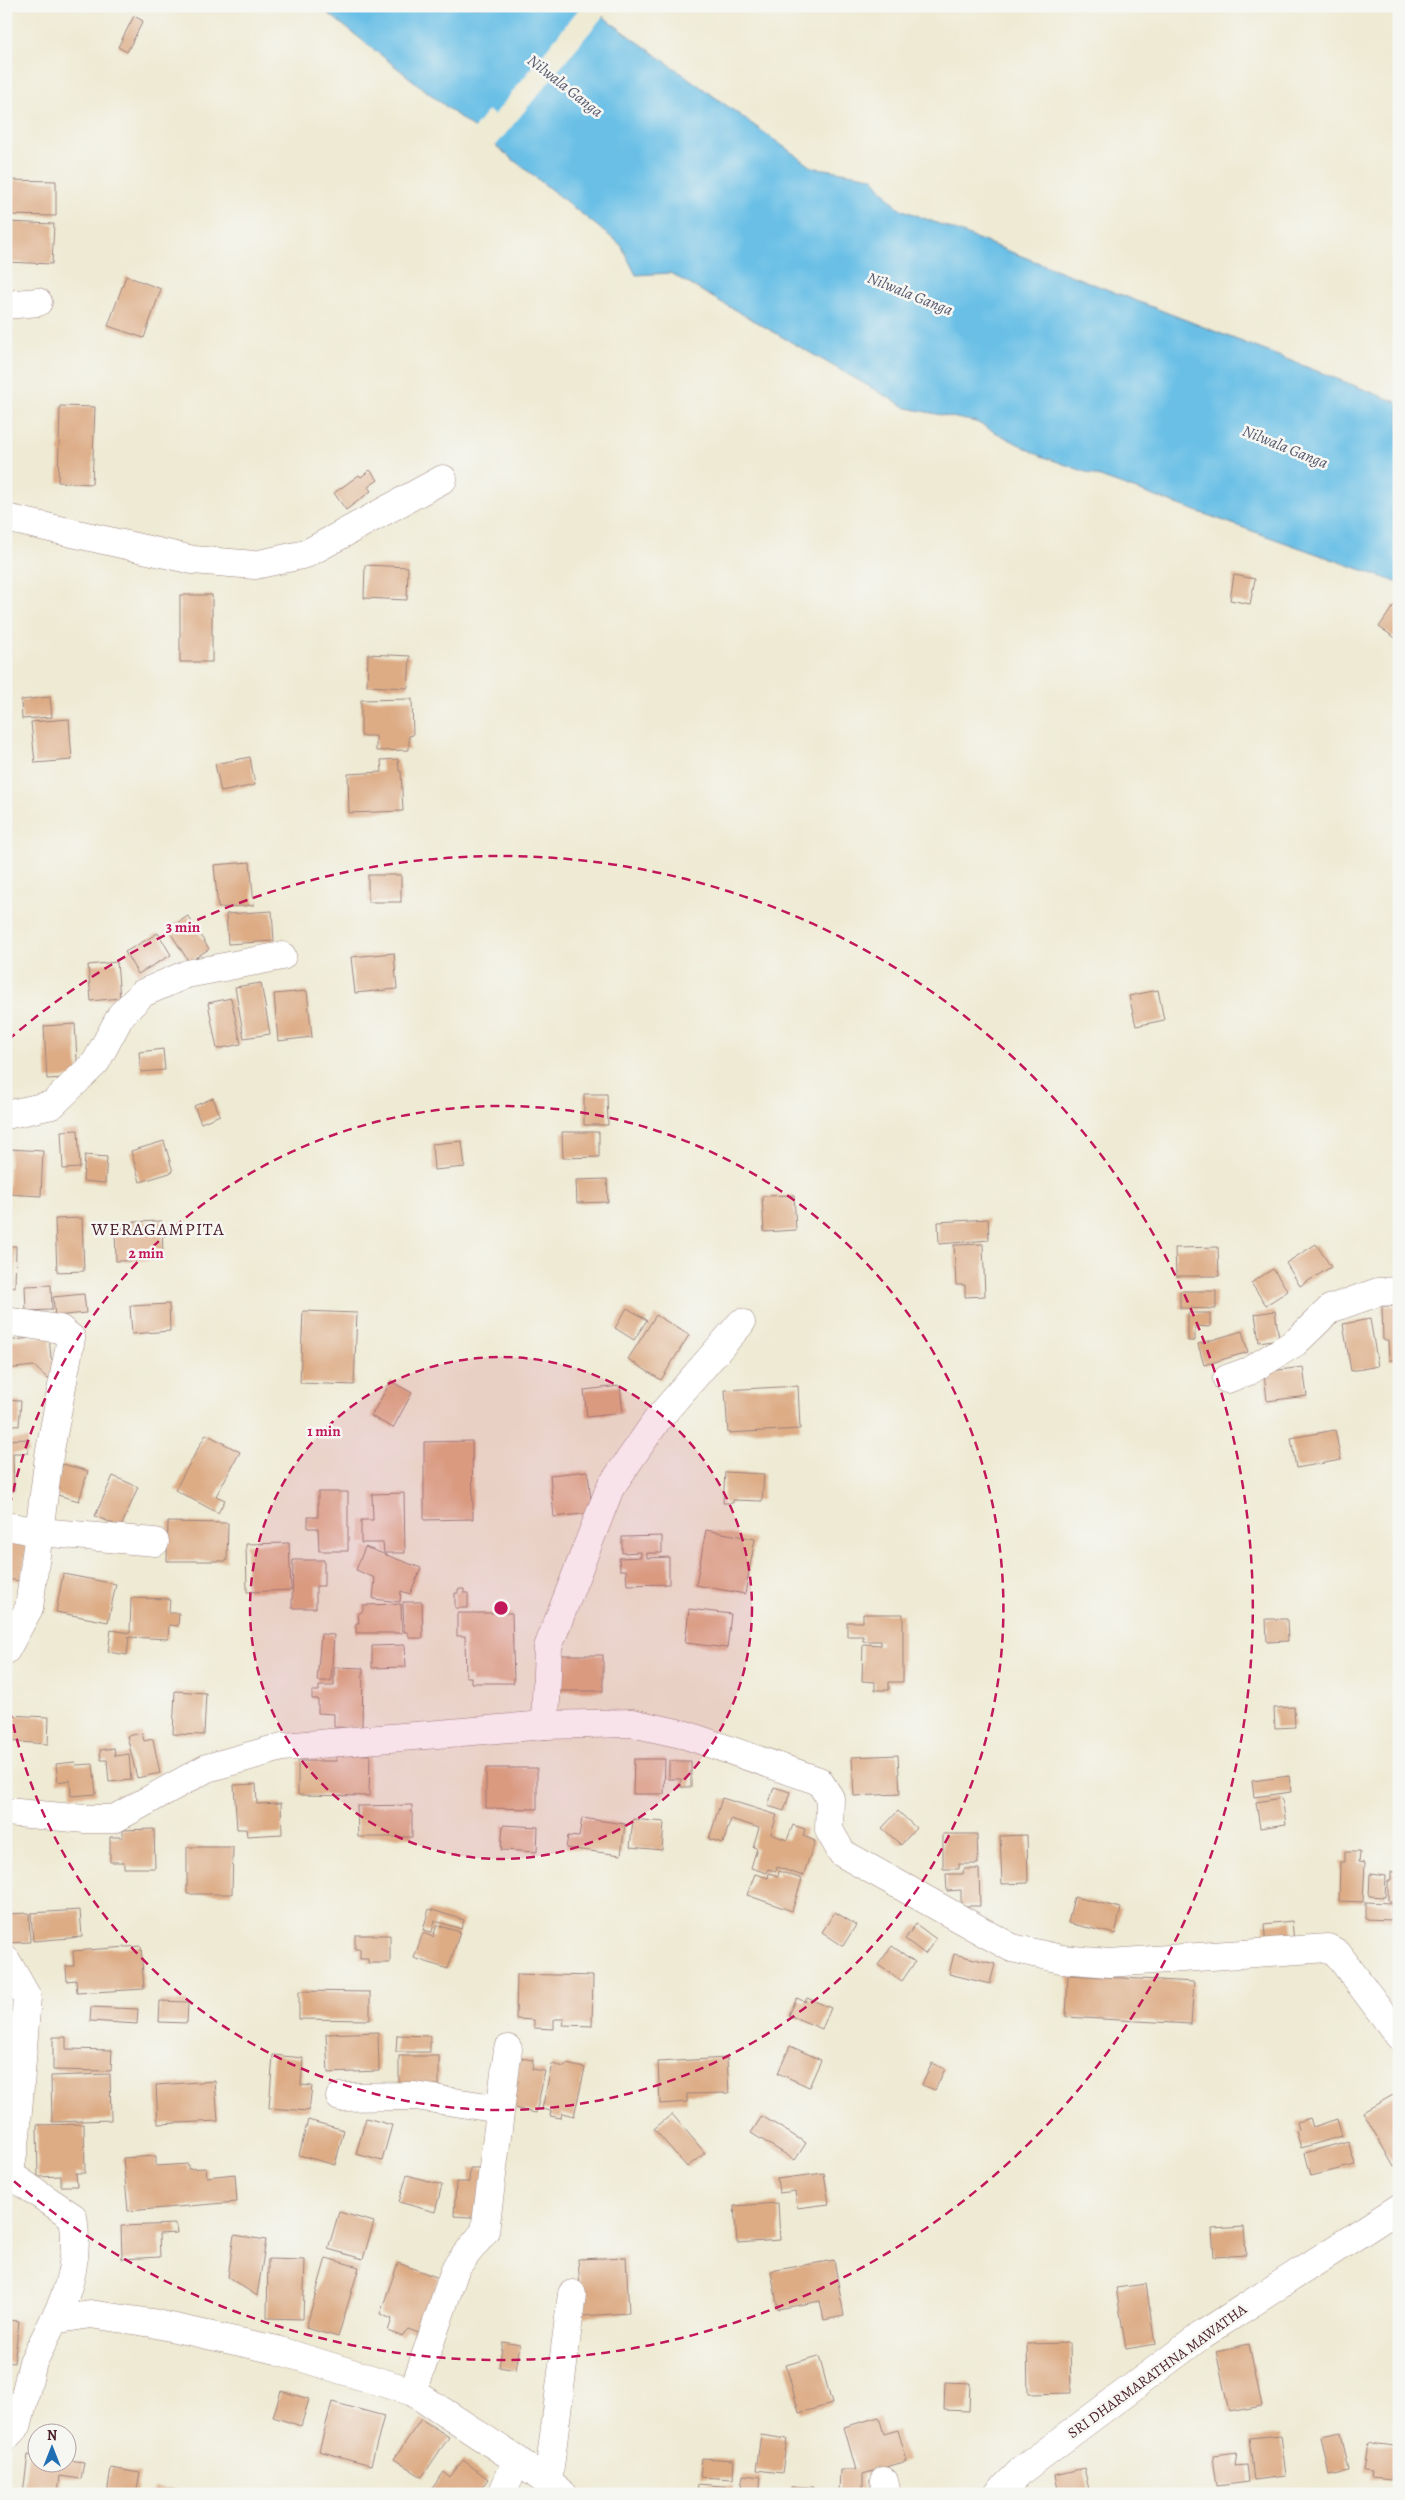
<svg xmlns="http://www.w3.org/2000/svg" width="1405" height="2500" viewBox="0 0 1405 2500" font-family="Alegreya,serif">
	<rect width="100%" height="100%" fill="#f6f6f2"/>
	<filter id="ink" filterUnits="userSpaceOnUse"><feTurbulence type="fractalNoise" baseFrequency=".02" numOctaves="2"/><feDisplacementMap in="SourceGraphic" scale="10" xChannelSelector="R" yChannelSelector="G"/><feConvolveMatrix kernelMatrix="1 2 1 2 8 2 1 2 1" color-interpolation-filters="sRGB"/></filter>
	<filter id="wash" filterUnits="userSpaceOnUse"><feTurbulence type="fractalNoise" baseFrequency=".0096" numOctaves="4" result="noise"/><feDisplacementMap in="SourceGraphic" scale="20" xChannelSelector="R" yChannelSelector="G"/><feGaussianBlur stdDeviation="1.12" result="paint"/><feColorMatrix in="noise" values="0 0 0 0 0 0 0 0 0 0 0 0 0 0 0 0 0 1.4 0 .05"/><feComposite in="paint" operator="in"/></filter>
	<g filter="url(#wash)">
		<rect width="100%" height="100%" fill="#eeead3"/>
		<polygon fill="#69bfe6" stroke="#5a6f88" points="319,6 588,6 812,167 872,177 898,208 1399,403 1399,583 1041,456 976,422 907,408 670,273 636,275 621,245"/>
		<polygon fill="#eeead3" points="581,6 592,6 604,15 494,148 472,131 488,110 494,115"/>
		<g id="blocks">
			<g fill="#ddac85">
				<polygon points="134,16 143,21 127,52 118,47"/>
				<polygon points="6,180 56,181 56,216 6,215"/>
				<polygon points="6,222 54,224 52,264 6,262"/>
				<polygon points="126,276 161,289 144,338 108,326"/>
				<polygon points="60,406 95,407 92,484 58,482"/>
				<polygon points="370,470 378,480 368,487 371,491 346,510 334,493 359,475 361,477"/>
				<polygon points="365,565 408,567 407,600 364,598"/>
				<polygon points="1234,575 1255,579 1250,604 1230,600"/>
				<rect x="180" y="595" width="32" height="67"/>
				<polygon points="1394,605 1399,608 1397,639 1379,627"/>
				<polygon points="368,654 410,656 408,688 367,686"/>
				<polygon points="50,697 52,717 22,719 21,700"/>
				<polygon points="412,699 413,735 409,736 409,750 376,751 376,736 361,736 361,700"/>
				<polygon points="69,719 72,760 35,763 31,722"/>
				<polygon points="250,757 255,785 221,792 215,764"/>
				<polygon points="398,759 399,771 401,771 403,811 349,813 348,774 382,772 381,760"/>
				<polygon points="250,862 254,905 218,908 214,865"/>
				<rect x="368" y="875" width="33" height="27"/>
				<polygon points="272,911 274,941 228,944 226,914"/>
				<polygon points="188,916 209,949 189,962 168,929"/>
				<polygon points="158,933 171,955 138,974 125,952"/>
				<polygon points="394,953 397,989 355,993 351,957"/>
				<polygon points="117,962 120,998 91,1001 88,965"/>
				<polygon points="261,983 270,1034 244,1038 235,987"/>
				<polygon points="1158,990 1164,1020 1136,1026 1129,996"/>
				<polygon points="307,991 312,1037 278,1041 274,994"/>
				<polygon points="231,998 241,1044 217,1049 208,1003"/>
				<polygon points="75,1024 78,1077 47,1079 44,1026"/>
				<polygon points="163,1049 165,1070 141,1072 139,1052"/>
				<polygon points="584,1094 607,1094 608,1125 584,1125"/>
				<polygon points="213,1098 220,1115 201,1123 194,1106"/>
				<polygon points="78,1130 80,1168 63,1169 61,1131"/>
				<polygon points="562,1132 599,1132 599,1157 563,1158"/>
				<polygon points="164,1141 173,1172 140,1182 131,1151"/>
				<polygon points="462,1141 465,1167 434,1170 432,1144"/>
				<polygon points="10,1149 43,1151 41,1196 8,1194"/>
				<polygon points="85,1155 107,1157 105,1183 83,1181"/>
				<polygon points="607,1179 608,1202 577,1203 576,1180"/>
				<polygon points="794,1195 796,1230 764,1232 762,1196"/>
				<polygon points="82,1218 84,1271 57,1272 55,1219"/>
				<polygon points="988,1219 989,1240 939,1244 938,1222"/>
				<polygon points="162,1221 163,1260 116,1261 115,1228 131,1228 131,1222"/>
				<polygon points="983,1244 985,1296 965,1297 965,1285 956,1285 954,1245"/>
				<polygon points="1316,1244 1331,1267 1300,1286 1286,1263"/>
				<polygon points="6,1246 16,1246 15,1287 6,1286"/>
				<polygon points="1218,1247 1219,1276 1176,1276 1175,1248"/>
				<polygon points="1273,1269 1288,1291 1266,1305 1251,1283"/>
				<polygon points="51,1285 52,1310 26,1311 25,1286"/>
				<polygon points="1180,1291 1216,1291 1216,1309 1180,1308"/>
				<polygon points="84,1294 86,1313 55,1316 53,1297"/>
				<polygon points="169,1304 170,1331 132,1334 130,1306"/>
				<polygon points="1382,1306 1399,1306 1399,1360 1389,1360 1388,1340 1383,1340"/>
				<polygon points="627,1308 647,1320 634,1340 615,1328"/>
				<polygon points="303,1311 357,1313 354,1385 300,1383"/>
				<polygon points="1275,1311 1279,1339 1259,1342 1255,1314"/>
				<polygon points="1188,1313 1210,1313 1210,1327 1195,1326 1195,1341 1188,1341"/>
				<polygon points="656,1315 689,1335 661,1380 628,1359"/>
				<polygon points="1370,1319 1378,1366 1351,1371 1343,1324"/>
				<polygon points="1242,1331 1248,1352 1204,1365 1198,1344"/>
				<polygon points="49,1336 51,1358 58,1369 48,1379 34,1366 6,1369 6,1341"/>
				<polygon points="1303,1367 1307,1396 1267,1401 1264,1372"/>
				<polygon points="391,1381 412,1393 393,1428 371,1416"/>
				<polygon points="620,1386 623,1413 587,1417 584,1390"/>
				<polygon points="798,1386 800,1429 728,1433 725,1390"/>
				<polygon points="6,1400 21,1401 19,1426 6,1425"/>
				<polygon points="1335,1430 1341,1460 1296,1468 1291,1438"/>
				<polygon points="206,1434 240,1452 216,1496 225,1500 218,1513 175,1490"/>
				<polygon points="28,1439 28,1453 13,1453 14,1491 6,1491 6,1440"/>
				<polygon points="472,1441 473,1519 424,1520 424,1442"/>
				<polygon points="63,1464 88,1471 79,1501 54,1494"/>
				<polygon points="588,1471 592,1513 554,1517 550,1475"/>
				<polygon points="725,1472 764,1474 762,1501 733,1500 733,1503 723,1503"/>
				<polygon points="113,1476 138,1487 121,1527 95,1516"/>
				<polygon points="318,1492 348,1492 348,1551 319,1551 318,1528 308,1528 308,1517 318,1517"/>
				<polygon points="404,1493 405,1553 384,1553 383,1543 361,1543 361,1520 373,1520 372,1494"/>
				<polygon points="168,1522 228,1523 227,1561 167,1561"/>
				<polygon points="706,1530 755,1539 745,1594 696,1585"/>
				<polygon points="6,1533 29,1537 21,1581 6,1579"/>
				<polygon points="662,1536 662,1553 647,1553 647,1558 669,1557 669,1584 627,1585 626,1570 620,1570 619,1558 641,1557 641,1552 622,1553 622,1537"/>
				<polygon points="289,1543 291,1590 247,1592 246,1544"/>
				<polygon points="365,1547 421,1568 410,1594 401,1591 400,1602 373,1599 375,1578 356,1570"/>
				<polygon points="293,1560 324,1560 324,1586 316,1586 316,1608 292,1608"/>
				<polygon points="63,1574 116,1584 108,1622 56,1612"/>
				<polygon points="458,1589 464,1589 464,1593 468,1593 468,1608 455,1608 455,1593 458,1593"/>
				<polygon points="131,1598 170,1599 169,1613 179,1613 178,1626 169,1625 168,1639 129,1637 127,1655 108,1652 111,1630 130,1633"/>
				<polygon points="403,1602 422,1602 423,1638 410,1638 407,1632 404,1632"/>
				<polygon points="401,1604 402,1633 356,1633 356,1623 359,1623 358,1614 363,1611 363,1605"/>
				<polygon points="689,1609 731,1614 727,1648 685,1643"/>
				<polygon points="457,1613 512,1613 514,1683 471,1683 471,1677 466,1677 465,1636 457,1636"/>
				<polygon points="863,1614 903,1614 903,1682 889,1682 889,1690 875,1690 875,1682 862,1681 863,1644 881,1645 881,1641 863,1641 863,1636 847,1636 847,1622 863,1622"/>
				<polygon points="1266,1619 1287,1619 1288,1641 1267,1642"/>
				<polygon points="321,1634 334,1635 331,1681 317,1681"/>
				<polygon points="405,1645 406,1667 372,1668 372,1646"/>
				<rect x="554" y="1655" width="49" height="36"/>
				<polygon points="334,1667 363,1668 362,1728 334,1727 334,1714 318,1713 318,1699 312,1699 312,1691 319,1691 319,1686 334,1686"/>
				<polygon points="175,1691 206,1693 204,1735 173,1734"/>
				<polygon points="1294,1707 1295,1727 1275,1728 1274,1708"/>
				<polygon points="6,1715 49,1717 48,1744 6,1741"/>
				<polygon points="142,1733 144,1741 153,1739 160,1773 137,1778 127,1736"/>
				<polygon points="114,1748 115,1756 129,1754 131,1780 109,1782 107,1760 101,1760 100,1750"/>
				<polygon points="336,1754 370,1755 369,1796 298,1795 298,1761 336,1761"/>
				<polygon points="898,1755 900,1794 854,1796 852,1757"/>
				<polygon points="634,1759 665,1759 664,1794 633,1794"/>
				<polygon points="669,1761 691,1761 691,1787 681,1787 681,1779 669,1779"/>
				<polygon points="75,1762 76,1765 93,1764 96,1794 71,1796 70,1780 58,1782 56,1764"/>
				<polygon points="486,1768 537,1768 537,1809 486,1808"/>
				<polygon points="1289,1776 1291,1792 1254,1797 1252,1781"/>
				<polygon points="256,1784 257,1804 281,1803 282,1834 247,1836 246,1829 237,1829 234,1785"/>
				<polygon points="774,1787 790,1792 784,1811 768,1806"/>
				<polygon points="722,1798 777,1815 771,1834 787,1840 793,1825 805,1829 803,1836 815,1841 803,1876 777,1867 776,1871 768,1869 767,1873 751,1868 757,1848 753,1847 759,1828 731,1819 723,1843 709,1839"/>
				<polygon points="1282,1798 1286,1824 1260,1828 1256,1802"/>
				<polygon points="412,1805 412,1837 358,1837 357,1806"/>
				<polygon points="898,1811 916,1828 901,1845 882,1828"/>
				<polygon points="582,1818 625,1824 621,1855 566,1848 568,1836 579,1837"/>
				<polygon points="633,1819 664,1822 662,1850 630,1847"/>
				<polygon points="503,1825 538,1827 537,1852 501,1850"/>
				<polygon points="154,1829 155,1868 124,1868 124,1862 110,1862 110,1837 123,1837 123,1830"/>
				<polygon points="943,1834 977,1834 978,1864 959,1864 959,1869 943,1869"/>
				<polygon points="1027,1835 1028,1883 1002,1884 1000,1836"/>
				<polygon points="187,1847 233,1847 232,1894 187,1894"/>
				<polygon points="1345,1852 1360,1852 1359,1862 1365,1863 1363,1902 1339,1901 1340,1862 1345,1862"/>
				<polygon points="964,1869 979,1869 980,1906 961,1906 961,1890 947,1891 946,1874 963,1874"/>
				<polygon points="779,1871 802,1879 792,1911 747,1895 755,1874 768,1878 769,1873 778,1876"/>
				<polygon points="1391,1872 1399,1872 1399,1914 1396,1914 1396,1901 1388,1901 1388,1881 1391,1881"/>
				<polygon points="1370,1874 1386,1876 1385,1897 1369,1896"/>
				<polygon points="1074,1897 1121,1908 1115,1934 1068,1923"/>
				<polygon points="1365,1902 1392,1903 1392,1920 1365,1919"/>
				<polygon points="429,1909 464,1920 461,1929 435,1921 432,1932 423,1930"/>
				<polygon points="80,1910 82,1937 33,1941 31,1913"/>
				<polygon points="835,1912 856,1925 843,1946 822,1932"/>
				<polygon points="29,1913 30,1942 6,1943 6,1914"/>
				<polygon points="1292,1921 1294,1943 1266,1946 1264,1924"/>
				<polygon points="916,1924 936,1939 925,1954 905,1939"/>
				<polygon points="437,1925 460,1932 448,1969 414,1958 423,1933 433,1937"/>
				<polygon points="355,1935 390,1935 390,1963 368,1963 368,1959 360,1959 360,1949 355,1949"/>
				<polygon points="141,1946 144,1989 77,1993 76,1980 67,1981 66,1966 74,1966 73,1951"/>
				<polygon points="892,1946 915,1962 902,1981 878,1965"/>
				<polygon points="954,1954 995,1964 990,1984 949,1974"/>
				<polygon points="517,1974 593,1976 592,2026 563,2025 564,2019 554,2019 554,2029 534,2028 534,2020 516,2019"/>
				<polygon points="1068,1975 1194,1982 1191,2024 1066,2017"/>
				<polygon points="299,1991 370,1992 370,2020 299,2019"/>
				<polygon points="797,1998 805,2002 807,1998 831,2008 822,2029 789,2015"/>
				<polygon points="160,2001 188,2002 187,2023 159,2022"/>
				<polygon points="91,2007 138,2009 137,2024 90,2021"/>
				<polygon points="378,2032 379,2071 328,2073 326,2034"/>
				<polygon points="397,2035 430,2036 430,2052 396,2052"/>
				<polygon points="53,2037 66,2037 66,2049 112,2050 111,2071 53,2070"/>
				<polygon points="790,2046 821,2060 809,2087 778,2073"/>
				<polygon points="273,2055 303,2058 301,2085 312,2086 309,2111 269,2108"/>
				<rect x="399" y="2056" width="40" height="29"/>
				<polygon points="520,2058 533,2060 532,2069 545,2071 536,2113 509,2107"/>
				<polygon points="727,2058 729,2093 687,2094 687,2102 660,2104 658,2062"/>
				<polygon points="932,2063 945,2069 935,2090 922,2085"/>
				<polygon points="552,2064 565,2067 566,2064 585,2068 574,2116 562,2113 561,2118 550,2116 551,2111 542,2109"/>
				<polygon points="110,2074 111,2120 52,2122 51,2076"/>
				<polygon points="215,2081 218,2121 158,2124 156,2085"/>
				<polygon points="1393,2095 1399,2105 1399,2164 1394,2167 1363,2112"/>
				<polygon points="672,2114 705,2153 687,2167 654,2129"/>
				<polygon points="762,2116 806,2143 795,2160 751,2133"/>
				<polygon points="366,2118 392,2125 382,2161 356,2154"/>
				<polygon points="1310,2118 1313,2127 1337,2119 1342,2136 1301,2148 1296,2131 1299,2130 1297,2122"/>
				<polygon points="308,2120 344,2130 335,2165 299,2155"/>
				<polygon points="84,2124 85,2173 76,2173 77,2186 61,2186 61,2176 38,2177 37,2125"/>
				<polygon points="1348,2141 1355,2165 1311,2176 1305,2153"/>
				<polygon points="156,2156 156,2166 188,2164 188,2169 206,2168 207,2177 235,2174 237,2202 128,2211 123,2158"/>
				<polygon points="470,2168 485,2168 483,2218 454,2216 456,2182 469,2182"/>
				<polygon points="824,2173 829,2204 797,2208 795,2191 779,2193 777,2179"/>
				<polygon points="407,2175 442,2185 435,2212 399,2202"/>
				<polygon points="778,2203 780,2240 737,2243 734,2206"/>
				<polygon points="339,2212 374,2222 363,2259 328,2249"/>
				<polygon points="176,2224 177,2233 159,2234 160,2257 122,2259 121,2226"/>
				<polygon points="1244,2227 1246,2255 1214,2257 1212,2229"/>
				<polygon points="234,2235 266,2240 257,2296 228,2277"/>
				<polygon points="626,2257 629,2313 582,2316 578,2259"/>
				<polygon points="326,2258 359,2267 338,2337 306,2328"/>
				<polygon points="268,2259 305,2260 303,2319 267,2318"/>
				<polygon points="834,2260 844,2316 824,2320 820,2301 778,2309 771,2271"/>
				<polygon points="398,2263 439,2278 419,2333 408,2329 402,2336 388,2331 392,2319 380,2314"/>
				<polygon points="1146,2284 1155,2344 1126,2349 1116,2288"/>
				<polygon points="6,2320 19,2321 14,2363 6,2362"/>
				<polygon points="503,2342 520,2345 516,2370 499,2367"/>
				<polygon points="1070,2343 1071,2393 1028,2394 1027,2344"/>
				<polygon points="1249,2344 1262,2406 1229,2412 1216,2351"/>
				<polygon points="819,2356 832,2404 799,2413 786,2365"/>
				<polygon points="945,2382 970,2383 969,2411 944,2410"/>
				<polygon points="281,2391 309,2399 301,2426 273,2417"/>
				<polygon points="332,2402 384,2416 371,2465 319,2451"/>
				<polygon points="879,2417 884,2434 898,2430 907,2461 863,2474 863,2491 839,2491 840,2470 856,2470 844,2427"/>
				<polygon points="421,2419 449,2437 422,2477 394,2459"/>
				<polygon points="1341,2432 1349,2471 1329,2475 1321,2436"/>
				<polygon points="761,2435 787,2439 782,2473 756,2470"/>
				<polygon points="1281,2435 1286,2476 1254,2480 1249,2438"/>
				<polygon points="1368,2443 1395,2446 1391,2480 1371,2478 1372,2472 1364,2471"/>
				<polygon points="1237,2453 1235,2466 1247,2465 1249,2482 1217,2486 1213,2456"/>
				<polygon points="28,2455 38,2456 38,2462 68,2462 68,2460 84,2462 81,2479 60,2476 58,2494 23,2494"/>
				<polygon points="702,2458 734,2460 733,2479 700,2477"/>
				<polygon points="463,2460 488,2479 477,2494 428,2494 444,2472 450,2477"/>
				<polygon points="111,2468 140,2473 136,2494 107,2494"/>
				<polygon points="1084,2468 1090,2494 1059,2494 1055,2475"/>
				<polygon points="743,2475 761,2477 759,2494 740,2494"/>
				<polygon points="698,2484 733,2487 733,2494 697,2494"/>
				<polygon points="791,2487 813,2487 812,2494 791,2494"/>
				<polygon points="153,2488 197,2492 197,2494 152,2494"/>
			</g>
		</g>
	</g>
	<g filter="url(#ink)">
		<use href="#blocks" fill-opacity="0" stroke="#9c847f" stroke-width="1"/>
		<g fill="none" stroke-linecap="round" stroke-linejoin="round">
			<g stroke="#9c847f" stroke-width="29">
				<g id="minor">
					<polyline points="6,305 38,302"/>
					<polyline points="6,518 193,560 255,565 306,554 443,479"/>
					<polyline points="6,1115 52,1105 96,1062 121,1015 143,993 187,974 282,956"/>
					<polyline points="6,1321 60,1329 71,1338 49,1456 29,1608 6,1650"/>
					<polyline points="1227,1379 1249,1371 1296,1342 1330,1309 1378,1292 1399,1291"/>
					<polyline points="6,1526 40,1532 155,1542"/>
					<polyline points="545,1725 548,1647 610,1488 657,1420 741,1323"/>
					<polyline points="6,1812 85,1819 114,1819 207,1768 282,1747 545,1725 632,1723 686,1735 819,1781 830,1798 829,1830 842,1853 1012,1948 1061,1959 1109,1963 1328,1948 1337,1953 1399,2036"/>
					<polyline points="6,1960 27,1997 16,2136 10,2172"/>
					<polyline points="340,2097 415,2096 500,2109"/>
					<path d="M6,2172L73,2217C79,2251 71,2289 54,2320"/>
					<polyline points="413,2392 456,2267 485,2231 508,2049"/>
					<polyline points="6,2437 18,2424 33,2362 54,2320 90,2314 152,2323 277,2350 413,2392 517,2460 563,2494"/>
					<polyline points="884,2481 887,2494"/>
					<polyline points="548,2482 572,2294"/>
					<polyline points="502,2494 517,2460"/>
					<polyline points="998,2494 1022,2470 1202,2335 1399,2208"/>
				</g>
			</g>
			<use href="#minor" stroke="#fff" stroke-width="28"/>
		</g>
	</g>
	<circle cx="501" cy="1608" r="251" fill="#c2185b" fill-opacity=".12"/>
	<g fill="none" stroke="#c2185b" stroke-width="2.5" stroke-dasharray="9 6">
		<circle cx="501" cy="1608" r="251"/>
		<path d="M7 1521A502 502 0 1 1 7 1695"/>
		<path d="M8 1040A752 752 0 1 1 8 2176"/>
	</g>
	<g text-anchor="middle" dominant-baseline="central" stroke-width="5" stroke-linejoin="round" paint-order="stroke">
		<g font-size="15" fill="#4a1f2b" stroke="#f6f6f2">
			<text transform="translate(1157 2371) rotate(-36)">SRI DHARMARATHNA MAWATHA</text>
		</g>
		<g font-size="16" font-style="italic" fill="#55576c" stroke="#f6f6f2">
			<text transform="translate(565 86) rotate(38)">Nilwala Ganga</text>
			<text transform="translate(910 294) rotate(22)">Nilwala Ganga</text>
			<text transform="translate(1285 447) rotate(22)">Nilwala Ganga</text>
		</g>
		<g font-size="18" letter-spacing="1" fill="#4a1f2b" stroke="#f6f6f2">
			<text x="158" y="1229">WERAGAMPITA</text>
		</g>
	</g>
	<circle cx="501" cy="1608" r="8" fill="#c2185b" stroke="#f6f6f2" stroke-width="2.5"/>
	<g font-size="15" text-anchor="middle" font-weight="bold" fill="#c2185b" stroke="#f6f6f2" stroke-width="5" stroke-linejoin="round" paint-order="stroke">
		<text x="183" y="932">3 min</text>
		<text x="146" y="1258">2 min</text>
		<text x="324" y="1436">1 min</text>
	</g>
	<rect width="1405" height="2500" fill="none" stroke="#f6f6f2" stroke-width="25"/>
	<g transform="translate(52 2448)"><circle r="24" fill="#f6f6f2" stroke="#b1a0a2"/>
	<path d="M0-4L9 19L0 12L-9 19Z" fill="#1f6fb2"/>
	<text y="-8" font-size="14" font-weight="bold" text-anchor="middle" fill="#4a1f2b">N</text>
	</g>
</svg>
